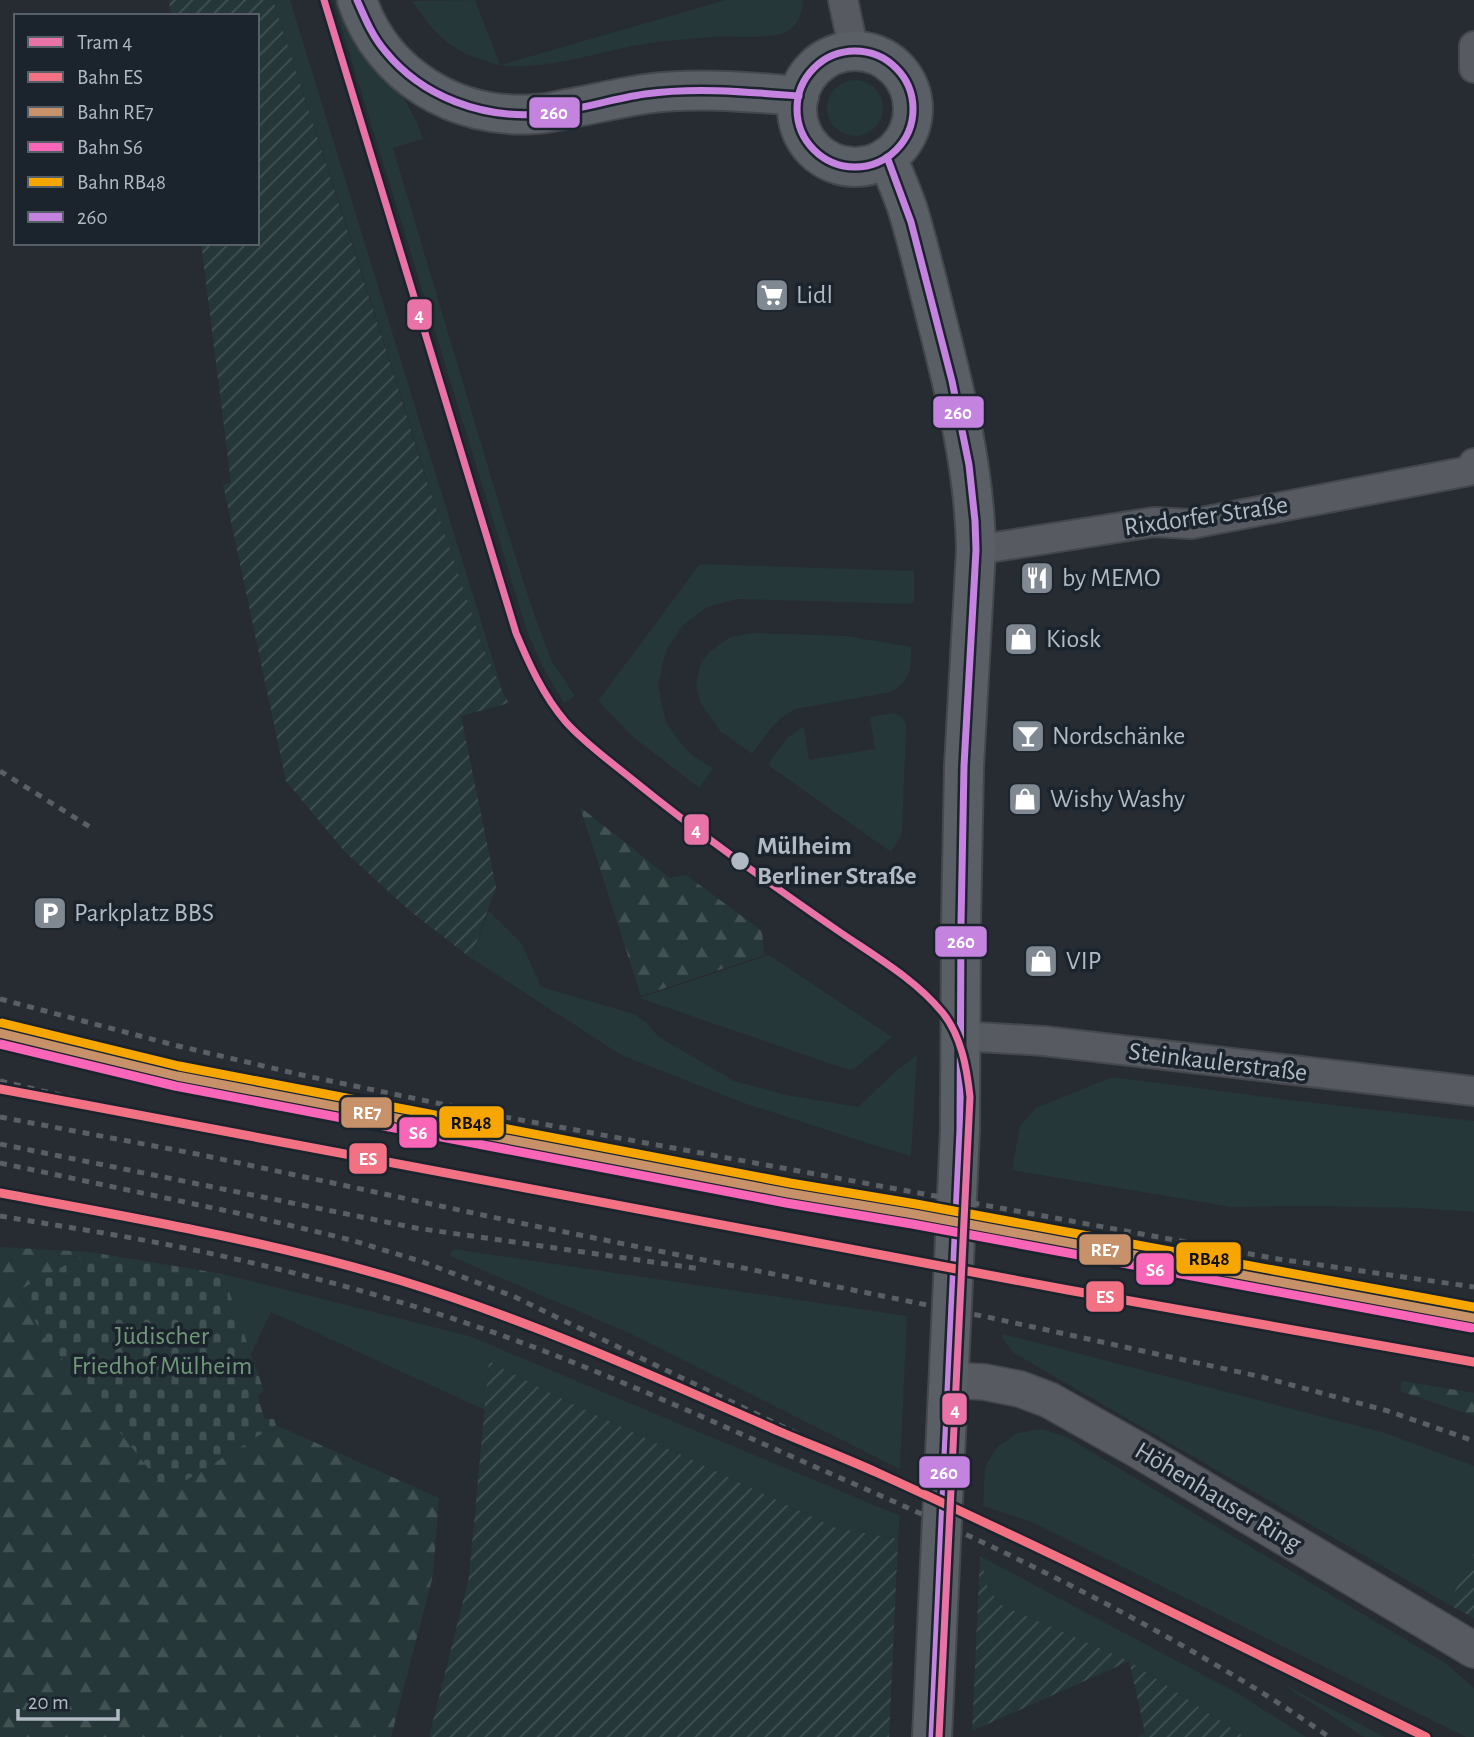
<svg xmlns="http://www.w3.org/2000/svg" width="1474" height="1737" viewBox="0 0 1474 1737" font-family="'Alegreya Sans',sans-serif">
	<defs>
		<pattern id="forest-firs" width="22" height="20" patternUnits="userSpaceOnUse" patternTransform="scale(1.75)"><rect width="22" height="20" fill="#253738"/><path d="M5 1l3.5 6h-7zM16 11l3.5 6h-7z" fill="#425253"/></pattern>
		<pattern id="cemetery-stones" width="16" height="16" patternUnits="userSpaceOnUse" patternTransform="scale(1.75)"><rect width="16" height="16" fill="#253738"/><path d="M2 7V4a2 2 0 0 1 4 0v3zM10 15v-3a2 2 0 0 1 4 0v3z" fill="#425253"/></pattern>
		<pattern id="garden-furrows" width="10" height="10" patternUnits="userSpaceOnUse" patternTransform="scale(1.75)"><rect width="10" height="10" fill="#253738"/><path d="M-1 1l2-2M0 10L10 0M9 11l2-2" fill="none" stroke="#425253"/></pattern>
	</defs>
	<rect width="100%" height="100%" fill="#272c32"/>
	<g fill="#253738">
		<path d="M273,0H290L503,693C458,593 430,487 397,383C357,255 314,128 273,0Z"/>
		<polygon points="333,0 340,0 359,49 377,74 403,97 417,122 423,139 393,148 505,524 533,611 551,660 575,696 564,703 542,666 527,631"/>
		<path d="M475,0L500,65L726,0H803C802,13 799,25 786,32C771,40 731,35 712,37C686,39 658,41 632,46C594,54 538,71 500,65C493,64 486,61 480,59C446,48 431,29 412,1Z"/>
		<circle cx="855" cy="108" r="28"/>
		<polygon points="700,564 914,571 914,601 910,604 737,599 707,607 682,626 665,653 658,685 663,710 666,722 680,742 692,755 713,769 699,788 632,736 598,701"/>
		<path d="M754,633L847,636L911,647C911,670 912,678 891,692L795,709C775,719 765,736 752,754L720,731L700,702L696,686L700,665L709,652L730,637Z"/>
		<path d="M893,713C902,715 905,719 906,728L902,834L891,852L768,765C778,751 786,734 804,727L809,760L875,749L870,717Z"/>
		<polygon points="489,911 522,944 541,987 634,1014 645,1022 659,1037 734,1081 786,1095 858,1107 895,1072 917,1055 911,1156 870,1144 741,1102 621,1055 471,958"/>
		<polygon points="769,955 892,1037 854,1069 849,1070 639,998"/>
		<polygon points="1112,1077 1289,1100 1474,1121 1474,1212 1418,1208 1307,1206 1231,1207 1012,1170 1020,1126 1036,1108"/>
		<polygon points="453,1249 907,1316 900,1469 629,1333 450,1256"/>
		<polygon points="223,1274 469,1336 900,1516 898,1539 836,1528 556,1396 489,1361 485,1410 271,1312 251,1354"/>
		<polygon points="1003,1334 1385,1433 1474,1466 1474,1553 1448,1604 1014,1353 1002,1338"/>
		<polygon points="1043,1429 1068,1438 1445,1663 1474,1688 1474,1737 1466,1737 1032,1522 983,1506 985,1467 996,1448 1017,1433"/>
		<polygon points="980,1556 1239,1694 1306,1737 1245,1737 1129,1661 1001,1605 988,1588"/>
		<polygon points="1279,1682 1385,1737 1364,1737"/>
	</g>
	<g fill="url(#forest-firs)">
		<polygon points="580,807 670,878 686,875 762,931 764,955 641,996"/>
		<polygon points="0,1247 90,1252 17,1292 44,1336 167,1492 276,1425 439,1498 433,1575 391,1737 0,1737"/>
		<polygon points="1402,1381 1474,1393 1474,1416 1400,1391"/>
	</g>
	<polygon fill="url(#cemetery-stones)" points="90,1252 223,1274 264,1391 259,1394 258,1399 265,1419 274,1419 276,1425 167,1492 44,1336 17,1291"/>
	<g fill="url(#garden-furrows)">
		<polygon points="169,0 273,0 397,384 423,470 483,647 503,693 509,703 461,716 496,887 471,958 410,911 344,851 286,781 223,484 231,483 201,243 257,243 257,16 171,16"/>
		<polygon points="489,1361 556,1396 836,1528 898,1539 889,1737 429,1737 469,1577"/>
		<polygon points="1474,1553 1474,1618 1448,1604"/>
		<polygon points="980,1556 988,1588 1001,1605 1129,1661 1245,1737 1138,1737 1145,1733 1129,1661 972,1731"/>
	</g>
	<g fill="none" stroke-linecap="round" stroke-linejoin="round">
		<g stroke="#44484d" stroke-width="32">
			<g id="minor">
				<polyline points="843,0 854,51"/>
				<polyline points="1474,46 1474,68"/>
				<polyline points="976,550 1154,522 1191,524 1469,471 1474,463"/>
				<polyline points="961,1036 1044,1041 1474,1091"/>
			</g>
		</g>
		<g stroke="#44484d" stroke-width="38">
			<polyline id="tertiary" points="948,1380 984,1382 1020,1389 1049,1400 1138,1450 1474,1650"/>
		</g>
		<g stroke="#44484d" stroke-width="42">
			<g id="secondary">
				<path d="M357,0C382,76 457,120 535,114C546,114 556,111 567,109C593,104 619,98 645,94C696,87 748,92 799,96"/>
				<circle cx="855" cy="109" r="58"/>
				<path d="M887,157C894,174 901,190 907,207C919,246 928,286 938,325C957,400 975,473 976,550L964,766L961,923L960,1130L932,1737"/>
			</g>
		</g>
		<use href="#minor" stroke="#575a60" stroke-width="28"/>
		<use href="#tertiary" stroke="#575a60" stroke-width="35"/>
		<use href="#secondary" stroke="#5a5f66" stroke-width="38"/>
		<g stroke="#5a5f64" stroke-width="5" stroke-dasharray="7 7" stroke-linecap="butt">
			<polyline points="0,771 90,827"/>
			<polyline points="0,999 174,1045 302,1075 494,1115 1278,1259 1474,1287"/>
			<polyline points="0,1081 154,1117"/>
			<polyline points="0,1117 197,1154 520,1223 992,1318 1262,1377 1388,1411 1474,1441"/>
			<polyline points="0,1144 416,1228 701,1269"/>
			<polyline points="0,1163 251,1216 351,1240 423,1262 515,1297 872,1470"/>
			<path d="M0,1216C66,1227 133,1237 199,1251C293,1271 387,1296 478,1327C603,1370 724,1427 845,1480C955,1528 1064,1579 1169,1638C1224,1669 1278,1701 1329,1737"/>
		</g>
		<g stroke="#1b232c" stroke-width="12">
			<g id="bus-1">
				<path d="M357,0C365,18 372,36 385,51C422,97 483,119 541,114C576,111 610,99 645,94C696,87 748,92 799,96"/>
				<circle cx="855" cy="109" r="58"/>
				<polyline points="887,157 911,222 952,381 969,465 975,521 976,550 964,766 961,923 960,1130 932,1737"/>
			</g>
		</g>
		<use href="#bus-1" stroke="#c483df" stroke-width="7"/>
		<g stroke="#1b232c" stroke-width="14">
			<g id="rail-1">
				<polyline points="0,1089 1068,1290 1474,1362"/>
				<path d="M0,1193C134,1218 268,1241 399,1280C529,1320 654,1376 778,1431C811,1445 845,1458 878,1473C1062,1557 1244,1648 1426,1737"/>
			</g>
		</g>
		<g stroke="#1b232c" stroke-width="14">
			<polyline id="rail-2" points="0,1033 177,1076 788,1193 914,1214 1474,1318"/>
		</g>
		<g stroke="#1b232c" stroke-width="14">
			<polyline id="rail-3" points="0,1044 175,1086 786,1203 912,1224 1472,1328"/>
		</g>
		<g stroke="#1b232c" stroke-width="14">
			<polyline id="rail-4" points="2,1023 179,1066 790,1183 916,1204 1474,1307"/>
		</g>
		<use href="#rail-1" stroke="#f27284" stroke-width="9"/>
		<use href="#rail-2" stroke="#c7916a" stroke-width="9"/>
		<use href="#rail-3" stroke="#fa66b7" stroke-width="9"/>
		<use href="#rail-4" stroke="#f7a600" stroke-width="9"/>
		<g stroke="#1b232c" stroke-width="12">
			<path id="tram-1" d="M324,0L516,633C529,664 543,695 565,721C584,743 610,761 633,780C698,833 765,880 834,928C871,954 913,977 942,1012C961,1035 967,1068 970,1097L939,1737"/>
		</g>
		<use href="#tram-1" stroke="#e973a6" stroke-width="7"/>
	</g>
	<defs>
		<g id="supermarket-square" transform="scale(1.75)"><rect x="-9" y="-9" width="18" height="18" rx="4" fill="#808891" stroke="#1b232c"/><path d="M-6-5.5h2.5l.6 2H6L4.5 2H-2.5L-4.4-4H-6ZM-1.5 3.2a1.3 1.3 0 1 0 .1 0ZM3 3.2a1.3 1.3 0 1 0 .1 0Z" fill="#fff"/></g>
		<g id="restaurant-square" transform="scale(1.75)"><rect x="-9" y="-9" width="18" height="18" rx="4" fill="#808891" stroke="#1b232c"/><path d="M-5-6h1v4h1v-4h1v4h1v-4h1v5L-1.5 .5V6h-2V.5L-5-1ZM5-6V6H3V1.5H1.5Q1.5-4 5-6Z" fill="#fff"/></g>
		<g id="shop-square" transform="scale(1.75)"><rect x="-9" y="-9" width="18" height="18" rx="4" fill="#808891" stroke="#1b232c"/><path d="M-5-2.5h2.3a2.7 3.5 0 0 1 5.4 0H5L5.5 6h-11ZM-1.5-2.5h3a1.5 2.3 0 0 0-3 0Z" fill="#fff"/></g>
		<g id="bar-square" transform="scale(1.75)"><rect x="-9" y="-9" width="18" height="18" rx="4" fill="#808891" stroke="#1b232c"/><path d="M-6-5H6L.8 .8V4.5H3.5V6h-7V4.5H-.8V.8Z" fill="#fff"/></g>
		<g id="parking-square" transform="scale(1.75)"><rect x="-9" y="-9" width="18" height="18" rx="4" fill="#808891" stroke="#1b232c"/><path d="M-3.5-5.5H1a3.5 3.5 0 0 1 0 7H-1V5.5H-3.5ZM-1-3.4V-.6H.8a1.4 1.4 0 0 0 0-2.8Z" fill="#fff"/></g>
	</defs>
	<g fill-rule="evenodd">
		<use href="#supermarket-square" x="772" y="295"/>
		<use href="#restaurant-square" x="1037" y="578"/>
		<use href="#shop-square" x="1021" y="639"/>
		<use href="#bar-square" x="1028" y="736"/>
		<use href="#shop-square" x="1025" y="799"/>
		<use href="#parking-square" x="50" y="913"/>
		<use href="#shop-square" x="1041" y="961"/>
	</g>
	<circle fill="#b0b9c4" stroke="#1b232c" stroke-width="2.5" cx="740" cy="861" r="10"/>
	<g text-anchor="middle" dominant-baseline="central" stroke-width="7" stroke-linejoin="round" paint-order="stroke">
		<g font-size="26" fill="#b0b9c4" stroke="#1b232c" text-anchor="start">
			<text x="796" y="295">Lidl</text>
			<text x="1062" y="578">by MEMO</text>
			<text x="1046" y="639">Kiosk</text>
			<text x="1052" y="736">Nordschänke</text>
			<text x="1050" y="799">Wishy Washy</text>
			<text x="74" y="913">Parkplatz BBS</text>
			<text x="1066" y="961">VIP</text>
		</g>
		<g font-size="26" fill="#b0b9c4" stroke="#1b232c">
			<text transform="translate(1206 516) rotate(-8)">Rixdorfer Straße</text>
			<text transform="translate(1218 1062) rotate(7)">Steinkaulerstraße</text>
			<text transform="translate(1218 1497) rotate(31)">Höhenhauser Ring</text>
		</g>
		<g font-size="26" font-weight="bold" fill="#b0b9c4" stroke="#1b232c" text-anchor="start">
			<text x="757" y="846">Mülheim<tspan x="757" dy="30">Berliner Straße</tspan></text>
		</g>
		<g font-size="26" fill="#709777" stroke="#1b232c">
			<text x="162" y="1336">Jüdischer<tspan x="162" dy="30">Friedhof Mülheim</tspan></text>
		</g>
	</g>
	<g stroke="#1b232c" stroke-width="2.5">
		<rect x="528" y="96" width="53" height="33" rx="7" fill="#c483df"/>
		<rect x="406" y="298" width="27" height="33" rx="7" fill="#e973a6"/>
		<rect x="932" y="395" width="53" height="34" rx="7" fill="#c483df"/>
		<rect x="683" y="813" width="27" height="33" rx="7" fill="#e973a6"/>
		<rect x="934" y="925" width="54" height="33" rx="7" fill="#c483df"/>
		<rect x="340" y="1096" width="53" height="33" rx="7" fill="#c7916a"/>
		<rect x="438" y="1105" width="67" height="34" rx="7" fill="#f7a600"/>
		<rect x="398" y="1116" width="40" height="33" rx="7" fill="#fa66b7"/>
		<rect x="348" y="1142" width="40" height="33" rx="7" fill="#f27284"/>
		<rect x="1078" y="1233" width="54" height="33" rx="7" fill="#c7916a"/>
		<rect x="1175" y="1241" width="67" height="34" rx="7" fill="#f7a600"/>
		<rect x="1135" y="1252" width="40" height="34" rx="7" fill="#fa66b7"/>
		<rect x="1085" y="1280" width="40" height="33" rx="7" fill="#f27284"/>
		<rect x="941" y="1392" width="27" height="34" rx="7" fill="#e973a6"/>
		<rect x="918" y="1455" width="53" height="34" rx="7" fill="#c483df"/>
	</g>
	<g font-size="19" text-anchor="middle" font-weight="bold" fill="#fff">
		<text x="554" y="119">260</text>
		<text x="419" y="321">4</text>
		<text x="958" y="419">260</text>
		<text x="696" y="836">4</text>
		<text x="961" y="948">260</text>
		<text x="367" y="1119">RE7</text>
		<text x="418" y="1139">S6</text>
		<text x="368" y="1165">ES</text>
		<text x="1105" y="1256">RE7</text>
		<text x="1155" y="1276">S6</text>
		<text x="1105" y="1303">ES</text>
		<text x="955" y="1416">4</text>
		<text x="944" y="1479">260</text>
	</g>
	<g font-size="19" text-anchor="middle" font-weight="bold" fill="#111">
		<text x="471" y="1129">RB48</text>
		<text x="1209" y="1265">RB48</text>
	</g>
	<rect x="14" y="14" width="245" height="231" fill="#1b232c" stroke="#575f69" stroke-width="2"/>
	<rect x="28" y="37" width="35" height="10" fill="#e973a6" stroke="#575f69" stroke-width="2"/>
	<text x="77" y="49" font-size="21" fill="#b0b9c4">Tram 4</text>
	<rect x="28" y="72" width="35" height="10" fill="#f27284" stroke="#575f69" stroke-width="2"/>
	<text x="77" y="84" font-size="21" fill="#b0b9c4">Bahn ES</text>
	<rect x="28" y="107" width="35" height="10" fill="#c7916a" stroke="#575f69" stroke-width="2"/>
	<text x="77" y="119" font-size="21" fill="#b0b9c4">Bahn RE7</text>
	<rect x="28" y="142" width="35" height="10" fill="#fa66b7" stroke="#575f69" stroke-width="2"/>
	<text x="77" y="154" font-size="21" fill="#b0b9c4">Bahn S6</text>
	<rect x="28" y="177" width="35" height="10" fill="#f7a600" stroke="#575f69" stroke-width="2"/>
	<text x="77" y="189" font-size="21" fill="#b0b9c4">Bahn RB48</text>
	<rect x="28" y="212" width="35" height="10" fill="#c483df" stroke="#575f69" stroke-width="2"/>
	<text x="77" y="224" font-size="21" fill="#b0b9c4">260</text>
	<path d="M18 1709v10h100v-10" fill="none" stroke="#b0b9c4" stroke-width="3.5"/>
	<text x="28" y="1709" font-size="21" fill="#b0b9c4" stroke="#1b232c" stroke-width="5" paint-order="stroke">20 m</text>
</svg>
